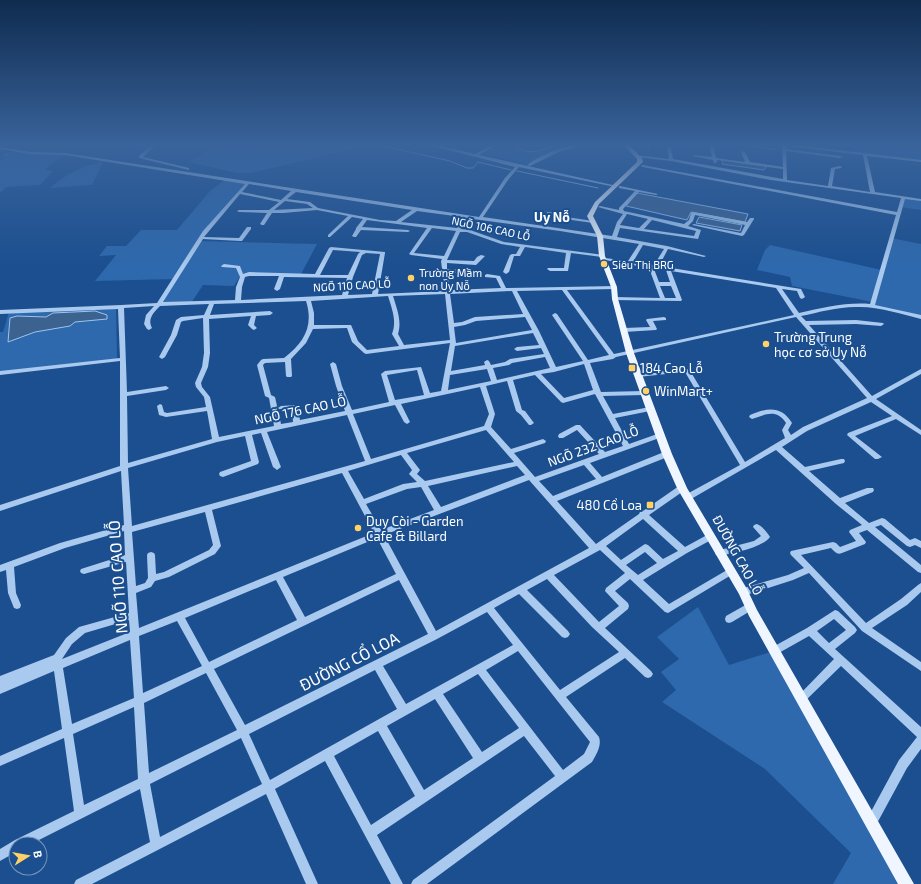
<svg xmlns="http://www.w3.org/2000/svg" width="921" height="884" viewBox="0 0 921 884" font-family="'Exo 2',sans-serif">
	<rect width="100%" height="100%" fill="#1b4f8f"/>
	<g fill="#2e69ad">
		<polygon points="117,143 156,143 146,152"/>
		<polygon points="228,143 287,143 293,145 334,143 357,148 251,173 237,173 189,162 202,154"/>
		<polygon points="508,143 579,143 546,153 527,164 483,154"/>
		<polygon points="817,143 921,143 921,161 853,154 851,147"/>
		<polygon points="15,151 65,154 44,170 53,171 40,185 6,187 0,193 0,161"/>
		<path d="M101,162H103L92,185L50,188C60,179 71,172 83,167C89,164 95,165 101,162Z"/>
		<polygon points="226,179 249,182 200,241 317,244 300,276 241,275 234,286 203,285 191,303 159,303 175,279 95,281 116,255 99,256 107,246 126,246 141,230 177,230 210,191"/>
		<polygon points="903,198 921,200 921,210 900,207"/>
		<polygon points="891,238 921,244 921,316 872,306 873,302 792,286 790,277 757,270 765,250 770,245 882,270"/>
		<polygon points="116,307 117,360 0,373 0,332 3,332 9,312"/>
		<polygon points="698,607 729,665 774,651 906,884 833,884 851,853 765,769 662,702 676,690 661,672 679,659 657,637"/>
	</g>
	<g fill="#3c6290" stroke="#9cc4f0">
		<path d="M520,143H563C547,147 536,156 519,149L517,146Z"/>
		<polygon points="723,160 767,166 764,170 722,164"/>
		<polygon points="637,193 748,214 745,222 691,212 687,220 626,206"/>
		<polygon points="699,217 742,225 740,231 696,223"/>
		<polygon points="95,311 107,315 107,319 75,322 70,326 35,332 8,342 10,318 17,316 46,317 53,313"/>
	</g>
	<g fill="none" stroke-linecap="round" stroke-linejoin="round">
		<g stroke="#9cc4f0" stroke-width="1">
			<polyline points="383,146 450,161 467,168 473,168 478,162 511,170"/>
			<polyline points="4,156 9,153"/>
			<polyline points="517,171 598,188"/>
		</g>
		<g fill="#a9c9ee" fill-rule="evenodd">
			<polygon points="154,143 158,143 143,157 189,168 189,170 139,158 139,156"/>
			<path d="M421,143H428L475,154C485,149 493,143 505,143L494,147L479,155L617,186L615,187L519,167L508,180L483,217L612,236L617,222L623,214L598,207L600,206L619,210V208L635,191L619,188V186H620L658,194L656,195L639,192L623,209L624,211L684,224L689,220L691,213L693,212L747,222L750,218H754V219L744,235L742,236L692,225L694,224L741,233L745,225L695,215L693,221L688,226L701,230L698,239L620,228L617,237L667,246L706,256L704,257L668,249L659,266L801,289L805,297L802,299L800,298L797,291L782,289L799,313C823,308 846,302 870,304L896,215L643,167L641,166L642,165L897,212L901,198L771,180L671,161L637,157L635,156L636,155L669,159L667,148L669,147L671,148L673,159L783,179V169L717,160V162L715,163H714L713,160L692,156L694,155L712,157L709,143H713L716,158L745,162L741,152L743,151L745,152L750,162L783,167L782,146L766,143H779L921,160V162L867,156L875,192L921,199V201L905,199L875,305L921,315V319C901,314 880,307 860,307C840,306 820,312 801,316L806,321L856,320L883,323L884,324L881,326L856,324L809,325L872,396L921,369V374L876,399L921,430V435L896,419L855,436L882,457L878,459H875L847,435L848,433L892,416L871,402L807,431L782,447L805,467L841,459H844L845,461L844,463L809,471L840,498L867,488H873L874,490L873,492L845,503L869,523L882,518L885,519L910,540L915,538L921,541V548L915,545L910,547L907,546L881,525L875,527L921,565V573L918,572L867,530L859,533L866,542L865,544L842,553C837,555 835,552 831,548L801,555L866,623L901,599L918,585L921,583V592L907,605L872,628L921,662V671L862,631L809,573L793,580L743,596L740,595L739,592L740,589L788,575L804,568L791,555L790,553L791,551L833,542L836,543L840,547L856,541L849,532L850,530L862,525L836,504L776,450L691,499H685L684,497L685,495L740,465L685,372L638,377L635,375L638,373L689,369L745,462L785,438L782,430L786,423C776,408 765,415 752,419L749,417L750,415C767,408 781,405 792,423L788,430L791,435L803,427L867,398L796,317L616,357L613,359L590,363L601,392L644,391L647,393L644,395L603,396L613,414L650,407L653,409L650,411L615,418L629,444L660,433L663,435L662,437L590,463L602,477L664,452H670L671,454L670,456L557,501L596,544L639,514L640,512L643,511L679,486H685L686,488L685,490L649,515L685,547L707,535L710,534L713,535L714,537L713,539L687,553L643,580L669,604L727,570L730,569L733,570L734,572L733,574L668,613L665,612L630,579L615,591L628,603L629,606L628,609L605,628L651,671L653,674L651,677L648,678L645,677L625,658L566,697L599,737C602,746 596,755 592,762L427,884H411L413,880L555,776L524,736L377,835L403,884H391L325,761L275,789L318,884H306L266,794L92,884H74L76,880L150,842L140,789L31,844H16V852L0,861V849L15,840L74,811L64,738L0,766V756L62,729L54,671L0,694V676L54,655L66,638L79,627L129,613L126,562L84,574L81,573L80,571L81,569L125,555L124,531L65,548L14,567L16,593L21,605L20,608L17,609L14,608L8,593L6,570L0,572V565L60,543L124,525L121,471L0,511V505L120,466V361L0,375V371L120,358L118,309L0,314V310L121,305L157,303L203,231L245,184L65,155L30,154L0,149V147L30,152L65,153L479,217L505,178L515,167ZM786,146L863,155L870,192L832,186L835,169L841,168L842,167L840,166L831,168L828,186L787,180L786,151L840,158L842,157L840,156L786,149ZM249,184L291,191L281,200L242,192ZM296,192L412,210L396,221L380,220L318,208L310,202L287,199ZM240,194L279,202L269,210H239L237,211L239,212L267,213L260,224L262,225H264L272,213H283L317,210L348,216L328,235V237H330L352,217L363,219L356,228V229L352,236L354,237H356L361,230L408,232L410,231L408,230L362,227L367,220L427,228L409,254L411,255L442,259L441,261L445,291L378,294L385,253V252L331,247L329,248L315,274L249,272L243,274L240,266L224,264L221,266L222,267L236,268L240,277L236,287L235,300L163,302L203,239L240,241H242L251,229V227H247L239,238L204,237ZM285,201L307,204L313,208L274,210ZM417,211L462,217L457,228L401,222ZM627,214L648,219L639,228L620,225ZM466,218L560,231L639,244L628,261L605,258L603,259L605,260L649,268L660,298L615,297L612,299L613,300L681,301L682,300L671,271L776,288L794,315L614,354L567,290L614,289L616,288V286L506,288L500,276L487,274L485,275V277L496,278L501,288L450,290L448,272L466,274L469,272L466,270L447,269V263L476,265L485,256L481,255L477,257L474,261L447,260L460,232H467L501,244L520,247L516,254H512L510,255L503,272L506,274L509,272L514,256H520L525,247L566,253L564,268H548L547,269L550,271H568L571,253L602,257L604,256V255L504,242L470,230L461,229ZM652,220L696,231L694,236L644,229ZM432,228L456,231L444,256L414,253ZM643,245L664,249L654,265L633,262ZM333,250L360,252L358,254L348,275H320ZM366,253L380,254L372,294L348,295L353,277L362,255ZM654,269L666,270L670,282H659ZM249,276H279L274,289L277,291L280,289L284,277L347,278L342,295L241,300L242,287L245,277ZM660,286H671L676,298H665ZM562,290L609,355L588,360L557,314L555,313L552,315L583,361L556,367L539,331L517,291ZM512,291L523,314L475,317L462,322L454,323L450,294ZM445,294L450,340L404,345L398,334C402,321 397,309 393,296ZM388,296C392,309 397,321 392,334L399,346L367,350L358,341L351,325H314V313L311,301ZM306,301C314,326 304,343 284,358L263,359L261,360L257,365L265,396L269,398L274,426L219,437L210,397L202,387L201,383L208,367L210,353L209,319L251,316L248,325L252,329L254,330L257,328L254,325L256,316L270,315L273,313L270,311L210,315L214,304ZM209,304L204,315L181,317L176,320L171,335L159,357L162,359L165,357L177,335L181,322L183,321L203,318L204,353L202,367L195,383L196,387L204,397L206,407L167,413L164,412L162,405L160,404L157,406L159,415L166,417L207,411L212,439L128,463L127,396L166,390L169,388L166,386L127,392L124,308L154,306L146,315L144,324L147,329L149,330L152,328C147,319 154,312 160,306ZM525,317L532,330L456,343L454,327L465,325L476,321ZM347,328L352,342L364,353L366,354L450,343L441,391L430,393L421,367L385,371L381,374L389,402L352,410L342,386L336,364L333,362L330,364L336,386L345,411L300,420L297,405L281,406L278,408L279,409H292L293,422L281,424L275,397L271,395L263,365L265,363L285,362L286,376L287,377H291L292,376L291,359L306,343L313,329ZM533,333L539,345L517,347L514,349L517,351L541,348L544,354L510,359L505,362L491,365L489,361L487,360L484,362L485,365L451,371L455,346ZM545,357L550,368L497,380L493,368L509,365L512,363ZM584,364L593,390L564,398L541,374L554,372ZM487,369L491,381L448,390L450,375ZM417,370L424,395L395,400L387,375ZM535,375L561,402L563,403L595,394L623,446L605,452L580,425H576L559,434L558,436L559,438H563L577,430L599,454L535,477L514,453L545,443L546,441L543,439L511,449L491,427L495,414L486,386L507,381L516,411L521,415L529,425H531L534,423L525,411L522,410L513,380ZM480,387L489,414L484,426L371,459L353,414L395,405L404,422L407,424L410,422L401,404ZM347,415L365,461L132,526L128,468L217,442L245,436L251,461L220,472L219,474L220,476L223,477L258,464L259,462L252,435L261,433L273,467L277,470L281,467L267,432ZM486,430L514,462L425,481L417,474L420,470L407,453ZM401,455L412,470L409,474L417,482L403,484L364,499L348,471ZM584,465L596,479L553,496L539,481ZM517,466L525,475L441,507L428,486ZM342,473L374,533L139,628L136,593L151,587L155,581L169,577L215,554L221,546L212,510ZM529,480L589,548L436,631L384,535ZM421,487L434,510L381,530L366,504L407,489ZM205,512L213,545L209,550L164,572L156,574L155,555L154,553L151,552L148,553L147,555L148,578L145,583L136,586L132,532ZM643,519L678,551L663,559L648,545L645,544L621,560L606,546ZM377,538L396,574L305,617L283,577ZM600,550L625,573L606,588L605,591L619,606L599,622L554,575ZM645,552L657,563L638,575L626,565ZM547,579L592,627L619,652L560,690L494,608L519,594L562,637L565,638L568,637L570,634L568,631L527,590ZM276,580L297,620L209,662L185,618ZM399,580L428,634L245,725L214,669ZM487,612L513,645L406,704L383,666L437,639ZM129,620L130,632L62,659L72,644L85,633ZM177,621L202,666L143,693L139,636ZM130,640L134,698L72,724L63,668ZM518,651L590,742L584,754L563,770L486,670ZM375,670L397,709L270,780L249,734ZM206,673L237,730L149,773L144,703ZM478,674L519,728L482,752L443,694ZM435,699L473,758L424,790L387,726ZM134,707L138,779L84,805L73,734ZM378,731L415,796L371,825L334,756ZM241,738L262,784L160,837L150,784Z"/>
			<path d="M591,143L559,152L530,166L527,165C543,153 571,143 591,143Z"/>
			<polygon points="645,143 649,143 650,148 648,148"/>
			<polygon points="730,143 742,143 777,149 775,150"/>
			<polygon points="547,212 565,214 567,215 567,217 593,221 595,222 593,223 564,219 562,218 562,216 551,215 550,218 548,219 546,218"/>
			<polygon points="664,317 666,318 666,320 653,321 657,329 656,330 624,332 621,330 624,328 650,327 646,320 647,319"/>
			<path d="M757,524C762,526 767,532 770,537C762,548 733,553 719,556L716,555L715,553L716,551L754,541L761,536L753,527L754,525Z"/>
			<polygon points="749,603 752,604 753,607 752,610 732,622 729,623 726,622 725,619 726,616"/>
			<path d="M835,610L838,611L855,627L857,630L855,633L835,649L921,727V749L907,768L875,827L871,829L867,827L865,823L867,819L899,760L917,737L841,666L804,702L801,704L798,702L796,699L798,696L834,659L809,636L777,654L774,655L771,654L769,651L771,648L807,628ZM834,619L846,630L829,643L817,631Z"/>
		</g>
		<polygon fill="#f0f6ff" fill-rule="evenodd" points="622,143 627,143 642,158 643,162 599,204 593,216 603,236 605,256 617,287 618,299 634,353 672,454 687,488 747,589 757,610 914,884 898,884 749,616 739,594 677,488 662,454 626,353 612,299 611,287 599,256 597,236 587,216 595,202 637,162 637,159"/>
	</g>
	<linearGradient id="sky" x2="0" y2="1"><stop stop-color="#0f2b4f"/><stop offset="0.54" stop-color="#39639b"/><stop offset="1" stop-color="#39639b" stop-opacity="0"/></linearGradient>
	<rect width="921" height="267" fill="url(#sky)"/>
	<g fill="#ffd166" stroke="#1b4f8f" stroke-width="1.5">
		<circle cx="604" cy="264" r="4"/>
		<circle cx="411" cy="278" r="4"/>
		<circle cx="766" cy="344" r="4"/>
		<rect x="628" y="364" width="8" height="8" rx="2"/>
		<circle cx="646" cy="391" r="4"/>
		<rect x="646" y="501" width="8" height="8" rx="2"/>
		<circle cx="358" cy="528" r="4"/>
	</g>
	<g text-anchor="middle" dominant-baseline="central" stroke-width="4" stroke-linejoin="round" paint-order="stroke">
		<g font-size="11" fill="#fff" stroke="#1b4f8f">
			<text transform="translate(491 228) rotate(12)">NGÕ 106 CAO LỖ</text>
			<text transform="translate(352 285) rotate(-3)">NGÕ 110 CAO LỖ</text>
		</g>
		<g font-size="11" fill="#fff" stroke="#1b4f8f" text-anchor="start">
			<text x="612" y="264">Siêu Thị BRG</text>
			<text x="419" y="272">Trường Mầm<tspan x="419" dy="13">non Uy Nỗ</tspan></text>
		</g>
		<g font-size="13" font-weight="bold" fill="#fff" stroke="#1b4f8f">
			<text x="552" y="217">Uy Nỗ</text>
		</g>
		<g font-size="13" fill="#fff" stroke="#1b4f8f" text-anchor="start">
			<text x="774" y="337">Trường Trung<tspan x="774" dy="15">học cơ sở Uy Nỗ</tspan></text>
			<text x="640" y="368">184 Cao Lỗ</text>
			<text x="654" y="391">WinMart+</text>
			<text x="642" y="505" text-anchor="end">480 Cổ Loa</text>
			<text x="366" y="521">Duy Còi - Garden<tspan x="366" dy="15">Cafe &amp; Billard</tspan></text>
		</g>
		<g font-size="13" fill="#fff" stroke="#1b4f8f">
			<text transform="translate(300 410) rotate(-12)">NGÕ 176 CAO LỖ</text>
			<text transform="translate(593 446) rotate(-20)">NGÕ 232 CAO LỖ</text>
			<text transform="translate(738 555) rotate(61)">ĐƯỜNG CAO LỖ</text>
		</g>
		<g font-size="16" fill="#fff" stroke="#1b4f8f">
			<text transform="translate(117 577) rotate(-94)">NGÕ 110 CAO LỖ</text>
			<text transform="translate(349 661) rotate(-27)">ĐƯỜNG CỔ LOA</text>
		</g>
	</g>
	<g transform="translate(28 856) rotate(79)"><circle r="19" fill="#1b4f8f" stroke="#7695bc"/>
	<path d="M0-3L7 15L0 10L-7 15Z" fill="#ffd166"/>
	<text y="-6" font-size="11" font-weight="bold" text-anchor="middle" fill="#ffffff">B</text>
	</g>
</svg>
